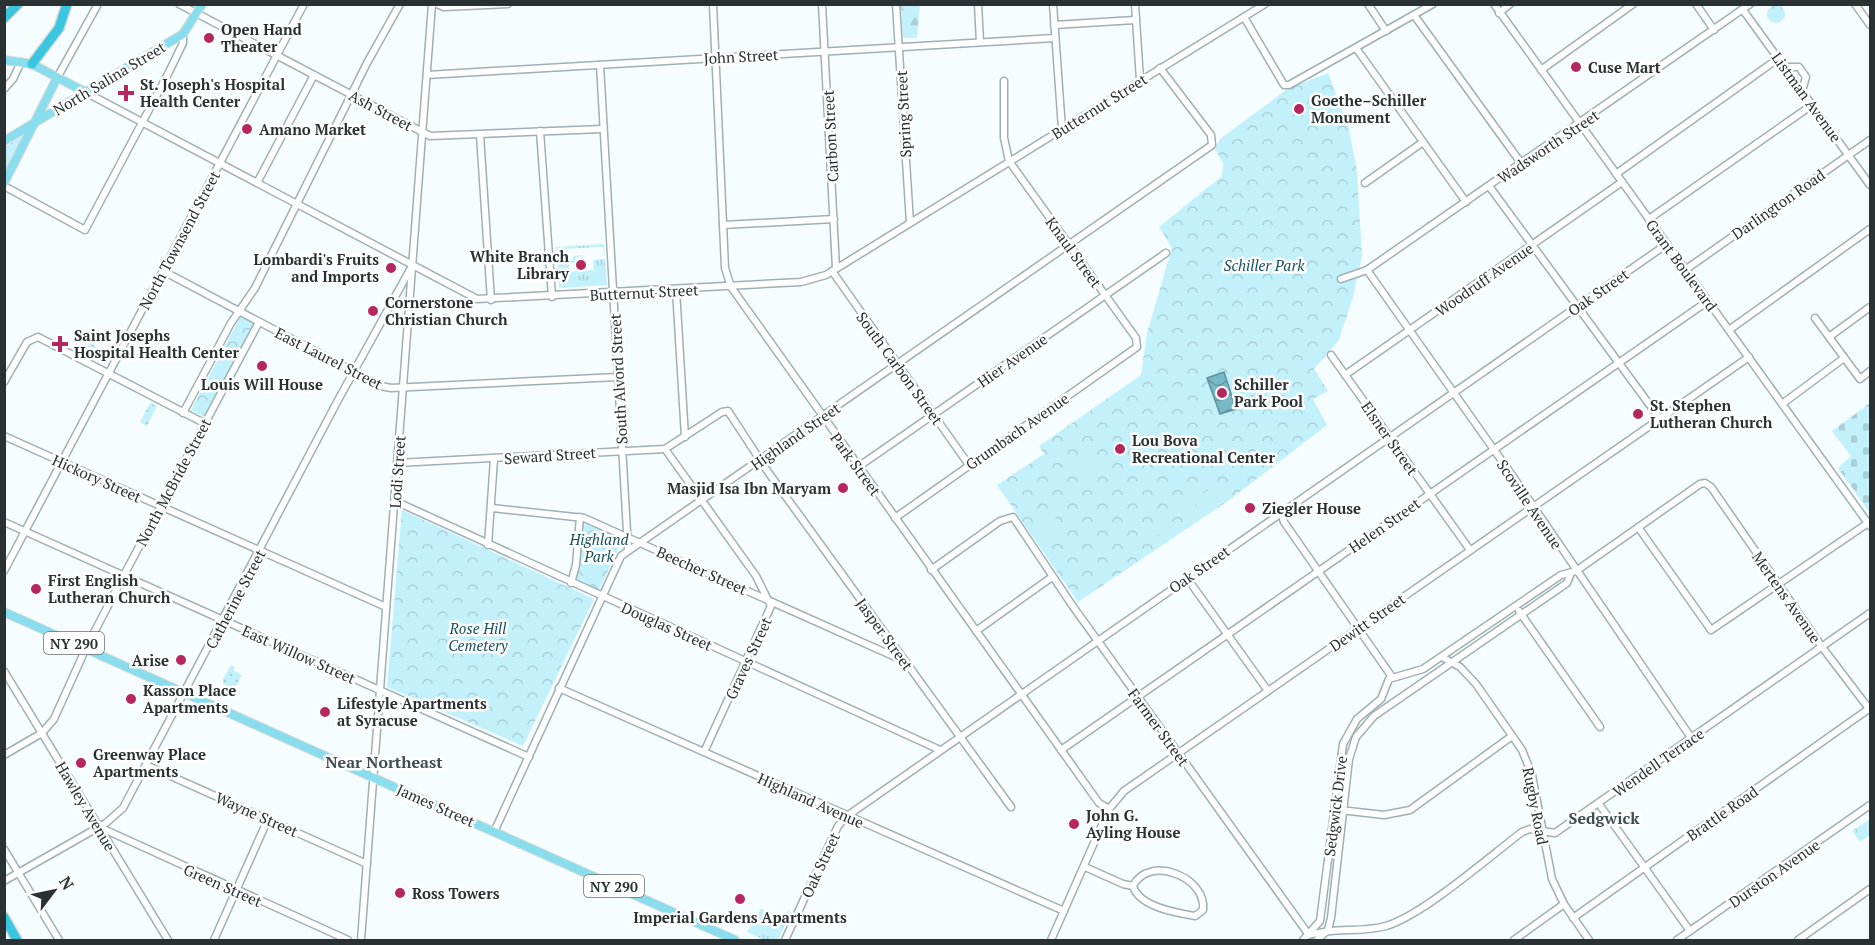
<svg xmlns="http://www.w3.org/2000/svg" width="1875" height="945" viewBox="0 0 1875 945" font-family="'PT Serif',serif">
	<defs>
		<pattern id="grass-tufts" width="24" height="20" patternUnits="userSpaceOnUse" patternTransform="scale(1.5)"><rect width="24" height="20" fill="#c3f1fb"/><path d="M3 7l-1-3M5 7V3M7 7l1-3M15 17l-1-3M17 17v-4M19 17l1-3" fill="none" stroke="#a8cfd8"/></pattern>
		<pattern id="forest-firs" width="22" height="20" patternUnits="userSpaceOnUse" patternTransform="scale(1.5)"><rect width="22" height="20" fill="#c3f1fb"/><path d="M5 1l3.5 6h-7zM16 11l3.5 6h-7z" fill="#a8cfd8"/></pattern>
		<pattern id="cemetery-stones" width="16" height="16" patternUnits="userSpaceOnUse" patternTransform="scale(1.5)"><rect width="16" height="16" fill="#c3f1fb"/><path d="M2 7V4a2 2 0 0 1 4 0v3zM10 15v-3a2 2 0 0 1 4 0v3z" fill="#a8cfd8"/></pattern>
		<pattern id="park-crowns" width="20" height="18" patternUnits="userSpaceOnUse" patternTransform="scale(1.5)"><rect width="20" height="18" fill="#c3f1fb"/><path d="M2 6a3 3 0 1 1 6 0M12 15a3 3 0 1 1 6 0" fill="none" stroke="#a8cfd8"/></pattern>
		<pattern id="garden-dots" width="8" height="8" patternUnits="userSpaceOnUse" patternTransform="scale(1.5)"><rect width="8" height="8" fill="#c3f1fb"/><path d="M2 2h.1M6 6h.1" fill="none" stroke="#a8cfd8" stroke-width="1.8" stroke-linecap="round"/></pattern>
		<pattern id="water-waves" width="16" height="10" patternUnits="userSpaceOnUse" patternTransform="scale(1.5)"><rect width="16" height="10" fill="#77b9c7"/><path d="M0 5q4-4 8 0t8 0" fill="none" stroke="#6297a2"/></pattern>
	</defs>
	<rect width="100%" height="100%" fill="#f6fdff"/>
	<g fill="url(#grass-tufts)">
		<polygon points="604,244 605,256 603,247 561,249 557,253 556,247"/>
		<polygon points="584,255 575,258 575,263 569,263 569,272 594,270 593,260 605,259 607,285 559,288 557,257 561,261 573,260 573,256"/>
		<polygon points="761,909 784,919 788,911 791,912 778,940 764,940 747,932"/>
	</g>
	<polygon fill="url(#forest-firs)" points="901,5 920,5 917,38 903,38"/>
	<polygon fill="url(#cemetery-stones)" points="1870,403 1870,513 1838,468 1851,456 1832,431"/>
	<g fill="url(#park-crowns)">
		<circle cx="1776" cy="14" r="9"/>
		<polygon points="1328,73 1348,125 1357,171 1362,256 1353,297 1339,340 1314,369 1328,391 1313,399 1327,425 1228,501 1078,602 997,485 1044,454 1039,446 1141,375 1147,333 1172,248 1159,227 1222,176 1223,163 1215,149 1220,139 1286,90"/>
		<polygon points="23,135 5,172 5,147"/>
		<polygon points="241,316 254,323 204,417 191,410"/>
		<polygon points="402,510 594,599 523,746 387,687"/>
		<polygon points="585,521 623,539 598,592 576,580"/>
		<polygon points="1870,819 1870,835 1860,842 1852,831"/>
	</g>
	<g fill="url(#garden-dots)">
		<polygon points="90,343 106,352 111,351 105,362 85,351"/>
		<polygon points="150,403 157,406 147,426 140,422"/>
		<polygon points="231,665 235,667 233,670 242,675 234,690 223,684 223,679"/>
	</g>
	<g fill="#c3f1fb">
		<polygon points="1085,449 1107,461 1108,465 1092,487 1083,483 1074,467"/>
		<polygon points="1209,477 1214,484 1199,495 1194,488"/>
		<polygon points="1215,486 1220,493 1204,503 1199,496"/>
		<polygon points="1187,493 1192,500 1177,510 1172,503"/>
		<polygon points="1221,494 1226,501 1210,512 1205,505"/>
		<polygon points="1193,501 1198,508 1182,519 1178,512"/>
		<polygon points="1199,509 1204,516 1188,527 1183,520"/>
		<polygon points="1046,513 1054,516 1063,526 1048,543 1043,542 1030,526"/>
		<polygon points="1175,520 1182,531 1164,543 1157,533"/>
	</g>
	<polygon fill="url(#water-waves)" stroke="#60909b" stroke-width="1.5" points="1224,372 1236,409 1220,414 1207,378"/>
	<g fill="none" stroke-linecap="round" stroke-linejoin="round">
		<g stroke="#9eb0b4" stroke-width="9">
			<g id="minor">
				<polyline points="179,4 430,136 602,129"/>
				<polyline points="437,4 444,7 508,4"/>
				<polyline points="713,4 725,268 731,287 1099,803 1109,809"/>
				<polyline points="822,4 836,268"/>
				<polyline points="896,4 910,223"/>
				<polyline points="978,4 980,42"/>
				<polyline points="1053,4 1062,129"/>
				<polyline points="1135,4 1140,80"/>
				<polyline points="1368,4 1386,31"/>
				<polyline points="1494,4 1870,526"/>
				<polyline points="1696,4 1714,30"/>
				<polyline points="1855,4 1870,25"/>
				<polyline points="1743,10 1870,185"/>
				<polyline points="1499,13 1510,4"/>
				<polyline points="1414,15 1521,163"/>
				<polyline points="1244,17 1284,85 1289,85 1433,4"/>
				<polyline points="1054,25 1135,20"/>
				<polyline points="1356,48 1466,202"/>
				<polyline points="600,65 628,549"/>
				<polyline points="1786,67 1799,67 1806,77 1802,91"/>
				<polyline points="1541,70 1633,4"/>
				<polyline points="427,75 1055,38"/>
				<polyline points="57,78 98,4"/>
				<polyline points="4,89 13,79 21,62"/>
				<polyline points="85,92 477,299 801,282 826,275 1265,4"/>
				<polyline points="540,131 552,297"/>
				<polyline points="480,135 491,300"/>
				<polyline points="1616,174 1779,58"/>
				<polyline points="257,183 314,75"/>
				<polyline points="1365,183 1423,142"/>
				<polyline points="4,186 85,230 169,72 183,43 183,34"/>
				<polyline points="1489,186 1660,419"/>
				<polyline points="1649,219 1812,105"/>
				<polyline points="723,225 834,219"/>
				<polyline points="1367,270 1514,478 1692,739"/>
				<polyline points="1685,270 1870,140"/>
				<polyline points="163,271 381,386 391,388 618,377"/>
				<polyline points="832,271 969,465"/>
				<polyline points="1341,279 1367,270 1750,4"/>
				<polyline points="676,290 685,437"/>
				<polyline points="1815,318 1860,379 1870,371"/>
				<polyline points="1729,330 1870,229"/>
				<polyline points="1829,337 1870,307"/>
				<polyline points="1331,355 1470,550"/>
				<polyline points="1345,375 1622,182"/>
				<polyline points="4,382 27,342 38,337 204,423"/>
				<polyline points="1782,404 1844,358"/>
				<polyline points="183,413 231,323 255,288 367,63 400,4"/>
				<polyline points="4,436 386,607"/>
				<polyline points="665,449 756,576 771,606 704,752"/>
				<polyline points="397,463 665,449 722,412 728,411 768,472 1011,807"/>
				<polyline points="858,467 1166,253"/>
				<polyline points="395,501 940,750"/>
				<polyline points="492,508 584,518 902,660"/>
				<polyline points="1281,513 1284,522 1392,677"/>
				<polyline points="895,518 1137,347 1136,338 1009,161 1004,138 1004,81"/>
				<polyline points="4,522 529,757"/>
				<polyline points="1638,527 1711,630 1868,523"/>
				<polyline points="488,545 494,459"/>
				<path d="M931,570L1000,521L1013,517L1072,605L1309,935C1335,927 1361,933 1386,926C1423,915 1489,857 1522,832L1530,829L1555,833L1870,613"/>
				<polyline points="4,571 304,4"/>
				<polyline points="1187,578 1268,691"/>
				<polyline points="571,583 576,565 580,517"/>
				<polyline points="1519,611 1600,727"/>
				<polyline points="976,631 1052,577"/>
				<polyline points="1442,657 1460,667 1476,684 1522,750 1532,775 1552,879 1564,904 1589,940"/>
				<polyline points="4,671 168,940"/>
				<polyline points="559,688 1064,911"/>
				<polyline points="1061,750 1708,301"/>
				<polyline points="4,755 42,733 54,719 86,648 124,575 259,322"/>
				<polyline points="146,765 367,864"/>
				<polyline points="1599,804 1690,931"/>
				<polyline points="1340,810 1384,815 1410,810 1512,736"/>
				<polyline points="99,827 348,940"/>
				<polyline points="494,832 621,556 1212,145 1211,135 1160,68"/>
				<polyline points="4,849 59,940"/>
				<path d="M1085,867L1123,884L1133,886C1139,907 1177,913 1195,916L1203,910C1207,877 1149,854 1133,886"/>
				<polyline points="4,881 106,823 123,808 337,402 412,266"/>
				<polyline points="1573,918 1870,708"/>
				<polyline points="214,940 268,819"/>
				<polyline points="361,940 432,4"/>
				<polyline points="785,940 838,826 847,816 1667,244"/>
				<polyline points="1051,940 1109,809 1124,791 1749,357"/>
				<polyline points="1303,940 1320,921 1343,744 1357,719 1381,699 1389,679 1423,669 1561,575 1576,571 1700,484 1705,483 1711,487 1822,647 1870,710"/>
				<polyline points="1317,940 1328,930 1331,918 1349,759 1356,737 1374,716 1567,583 1571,573"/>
				<polyline points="1514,940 1564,904"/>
				<polyline points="1677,940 1870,805"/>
				<polyline points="1798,940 1870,889"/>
			</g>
		</g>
		<g stroke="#d9dada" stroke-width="10">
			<g id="major">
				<polyline points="4,60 32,64 85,92"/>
				<polyline points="4,141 183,34 202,4"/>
				<polyline points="4,183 57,78"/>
				<polyline points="4,612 735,940"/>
			</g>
		</g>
		<g stroke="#d9dada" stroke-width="12">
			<g id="highway">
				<polyline points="4,18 18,4"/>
				<polyline points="32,64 59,28 67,4"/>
				<polyline points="4,917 17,940"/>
			</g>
		</g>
		<use href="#minor" stroke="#fff" stroke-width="6"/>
		<use href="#major" stroke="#89ddec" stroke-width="8"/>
		<use href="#highway" stroke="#3bc6e0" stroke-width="9"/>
	</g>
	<g fill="#b5275e" stroke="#fff" stroke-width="2">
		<circle cx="209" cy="38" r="6"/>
		<circle cx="1576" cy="67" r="6"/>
		<path d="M123 84h6v6h6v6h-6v6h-6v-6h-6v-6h6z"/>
		<circle cx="1299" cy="109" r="6"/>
		<circle cx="247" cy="129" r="6"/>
		<circle cx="581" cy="265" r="6"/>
		<circle cx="391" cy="268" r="6"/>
		<circle cx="373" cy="311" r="6"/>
		<path d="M57 335h6v6h6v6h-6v6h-6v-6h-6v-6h6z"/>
		<circle cx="262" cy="366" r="6"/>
		<circle cx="1222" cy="393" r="6"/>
		<circle cx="1638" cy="414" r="6"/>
		<circle cx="1120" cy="449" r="6"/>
		<circle cx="843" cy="488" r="6"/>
		<circle cx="1250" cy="508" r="6"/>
		<circle cx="36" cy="589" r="6"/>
		<circle cx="181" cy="660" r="6"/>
		<circle cx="131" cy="699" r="6"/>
		<circle cx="325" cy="712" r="6"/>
		<circle cx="81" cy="763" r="6"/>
		<circle cx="1074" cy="824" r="6"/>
		<circle cx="400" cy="893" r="6"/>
		<circle cx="740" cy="899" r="6"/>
	</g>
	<g text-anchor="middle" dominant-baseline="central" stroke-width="5" stroke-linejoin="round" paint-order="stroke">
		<g fill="#fff" stroke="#6a6f70" stroke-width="1.5">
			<rect x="44" y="632" width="60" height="22" rx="4.5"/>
			<rect x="584" y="875" width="60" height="22" rx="4.5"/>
		</g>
		<g font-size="14" font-weight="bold" fill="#2a3133">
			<text x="74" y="643">NY 290</text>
			<text x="614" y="886">NY 290</text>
		</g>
		<g font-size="15" font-weight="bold" fill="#2a3133" stroke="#fff" text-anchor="start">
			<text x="221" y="29">Open Hand<tspan x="221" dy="17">Theater</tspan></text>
			<text x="1588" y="67">Cuse Mart</text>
			<text x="140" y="84">St. Joseph's Hospital<tspan x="140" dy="17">Health Center</tspan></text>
			<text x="1311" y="100">Goethe–Schiller<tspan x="1311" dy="17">Monument</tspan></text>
			<text x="259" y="129">Amano Market</text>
			<text x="569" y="256" text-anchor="end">White Branch<tspan x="569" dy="17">Library</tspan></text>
			<text x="379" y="259" text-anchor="end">Lombardi's Fruits<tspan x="379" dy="17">and Imports</tspan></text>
			<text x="385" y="302">Cornerstone<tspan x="385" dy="17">Christian Church</tspan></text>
			<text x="74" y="335">Saint Josephs<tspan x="74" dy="17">Hospital Health Center</tspan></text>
			<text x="262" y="384" text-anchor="middle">Louis Will House</text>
			<text x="1234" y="384">Schiller<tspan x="1234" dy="17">Park Pool</tspan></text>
			<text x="1650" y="405">St. Stephen<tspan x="1650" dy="17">Lutheran Church</tspan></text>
			<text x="1132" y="440">Lou Bova<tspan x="1132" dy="17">Recreational Center</tspan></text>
			<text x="831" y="488" text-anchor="end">Masjid Isa Ibn Maryam</text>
			<text x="1262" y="508">Ziegler House</text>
			<text x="48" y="580">First English<tspan x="48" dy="17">Lutheran Church</tspan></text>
			<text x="169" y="660" text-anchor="end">Arise</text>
			<text x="143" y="690">Kasson Place<tspan x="143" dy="17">Apartments</tspan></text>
			<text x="337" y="703">Lifestyle Apartments<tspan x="337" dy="17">at Syracuse</tspan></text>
			<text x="93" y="754">Greenway Place<tspan x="93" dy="17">Apartments</tspan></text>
			<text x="1086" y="815">John G.<tspan x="1086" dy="17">Ayling House</tspan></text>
			<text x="412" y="893">Ross Towers</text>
			<text x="740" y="917" text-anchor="middle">Imperial Gardens Apartments</text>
		</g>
		<g font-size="15" fill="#2a3133" stroke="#fff">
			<text transform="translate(741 56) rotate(-3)">John Street</text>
			<text transform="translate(109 78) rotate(-31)">North Salina Street</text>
			<text transform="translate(1807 97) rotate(54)">Listman Avenue</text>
			<text transform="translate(1099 106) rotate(-32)">Butternut Street</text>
			<text transform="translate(381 110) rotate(28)">Ash Street</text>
			<text transform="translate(903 114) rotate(-93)">Spring Street</text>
			<text transform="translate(830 136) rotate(-93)">Carbon Street</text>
			<text transform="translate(1548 146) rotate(-34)">Wadsworth Street</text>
			<text transform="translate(1778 204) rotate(-35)">Darlington Road</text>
			<text transform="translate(179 240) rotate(-62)">North Townsend Street</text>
			<text transform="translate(1074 252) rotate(54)">Knaul Street</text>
			<text transform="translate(1682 265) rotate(54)">Grant Boulevard</text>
			<text transform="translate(1484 279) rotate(-35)">Woodruff Avenue</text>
			<text transform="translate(644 292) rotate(-3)">Butternut Street</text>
			<text transform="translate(1598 292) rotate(-35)">Oak Street</text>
			<text transform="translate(329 358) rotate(27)">East Laurel Street</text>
			<text transform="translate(1012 360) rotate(-35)">Hier Avenue</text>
			<text transform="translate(900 368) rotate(54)">South Carbon Street</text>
			<text transform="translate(618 379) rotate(-93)">South Alvord Street</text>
			<text transform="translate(1017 431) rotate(-35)">Grumbach Avenue</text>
			<text transform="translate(795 436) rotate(-35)">Highland Street</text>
			<text transform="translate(1390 438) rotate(55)">Elsner Street</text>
			<text transform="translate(550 455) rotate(-4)">Seward Street</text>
			<text transform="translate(856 464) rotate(54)">Park Street</text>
			<text transform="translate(397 472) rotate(-86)">Lodi Street</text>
			<text transform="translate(97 478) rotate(24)">Hickory Street</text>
			<text transform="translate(173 482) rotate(-62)">North McBride Street</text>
			<text transform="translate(1530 504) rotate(56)">Scoville Avenue</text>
			<text transform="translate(1384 525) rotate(-35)">Helen Street</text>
			<text transform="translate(1199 569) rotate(-35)">Oak Street</text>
			<text transform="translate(702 570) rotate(24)">Beecher Street</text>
			<text transform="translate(1787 597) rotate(55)">Mertens Avenue</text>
			<text transform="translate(235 599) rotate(-62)">Catherine Street</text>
			<text transform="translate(1367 622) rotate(-35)">Dewitt Street</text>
			<text transform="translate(667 626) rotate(24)">Douglas Street</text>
			<text transform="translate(885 634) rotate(54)">Jasper Street</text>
			<text transform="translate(299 654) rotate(24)">East Willow Street</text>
			<text transform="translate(748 658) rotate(-65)">Graves Street</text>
			<text transform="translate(1159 727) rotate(54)">Farmer Street</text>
			<text transform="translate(1658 762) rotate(-35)">Wendell Terrace</text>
			<text transform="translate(811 800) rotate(24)">Highland Avenue</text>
			<text transform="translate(436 805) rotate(24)">James Street</text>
			<text transform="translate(86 806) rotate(59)">Hawley Avenue</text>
			<text transform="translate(1335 806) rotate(-83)">Sedgwick Drive</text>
			<text transform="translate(1536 806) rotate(79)">Rugby Road</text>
			<text transform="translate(1722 813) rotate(-35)">Brattle Road</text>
			<text transform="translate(257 814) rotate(24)">Wayne Street</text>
			<text transform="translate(820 865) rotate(-65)">Oak Street</text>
			<text transform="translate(1774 873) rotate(-35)">Durston Avenue</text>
			<text transform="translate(223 885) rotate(24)">Green Street</text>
		</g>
		<g font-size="15" font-style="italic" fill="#18515b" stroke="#fff">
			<text x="1264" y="265">Schiller Park</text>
			<text x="599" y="539">Highland<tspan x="599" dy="17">Park</tspan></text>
			<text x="478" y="628">Rose Hill<tspan x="478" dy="17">Cemetery</tspan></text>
		</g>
		<g font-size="16" font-weight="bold" fill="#3d4d50" stroke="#fff">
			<text x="384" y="762">Near Northeast</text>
			<text x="1604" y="818">Sedgwick</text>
		</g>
	</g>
	<rect width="1875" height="945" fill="none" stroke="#2a3133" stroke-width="12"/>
	<g transform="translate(54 891) rotate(58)" stroke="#ffffff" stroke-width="4.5" paint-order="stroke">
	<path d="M0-4.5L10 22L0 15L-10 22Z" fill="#2a3133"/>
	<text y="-9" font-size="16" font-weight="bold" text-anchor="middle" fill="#2a3133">N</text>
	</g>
</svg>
